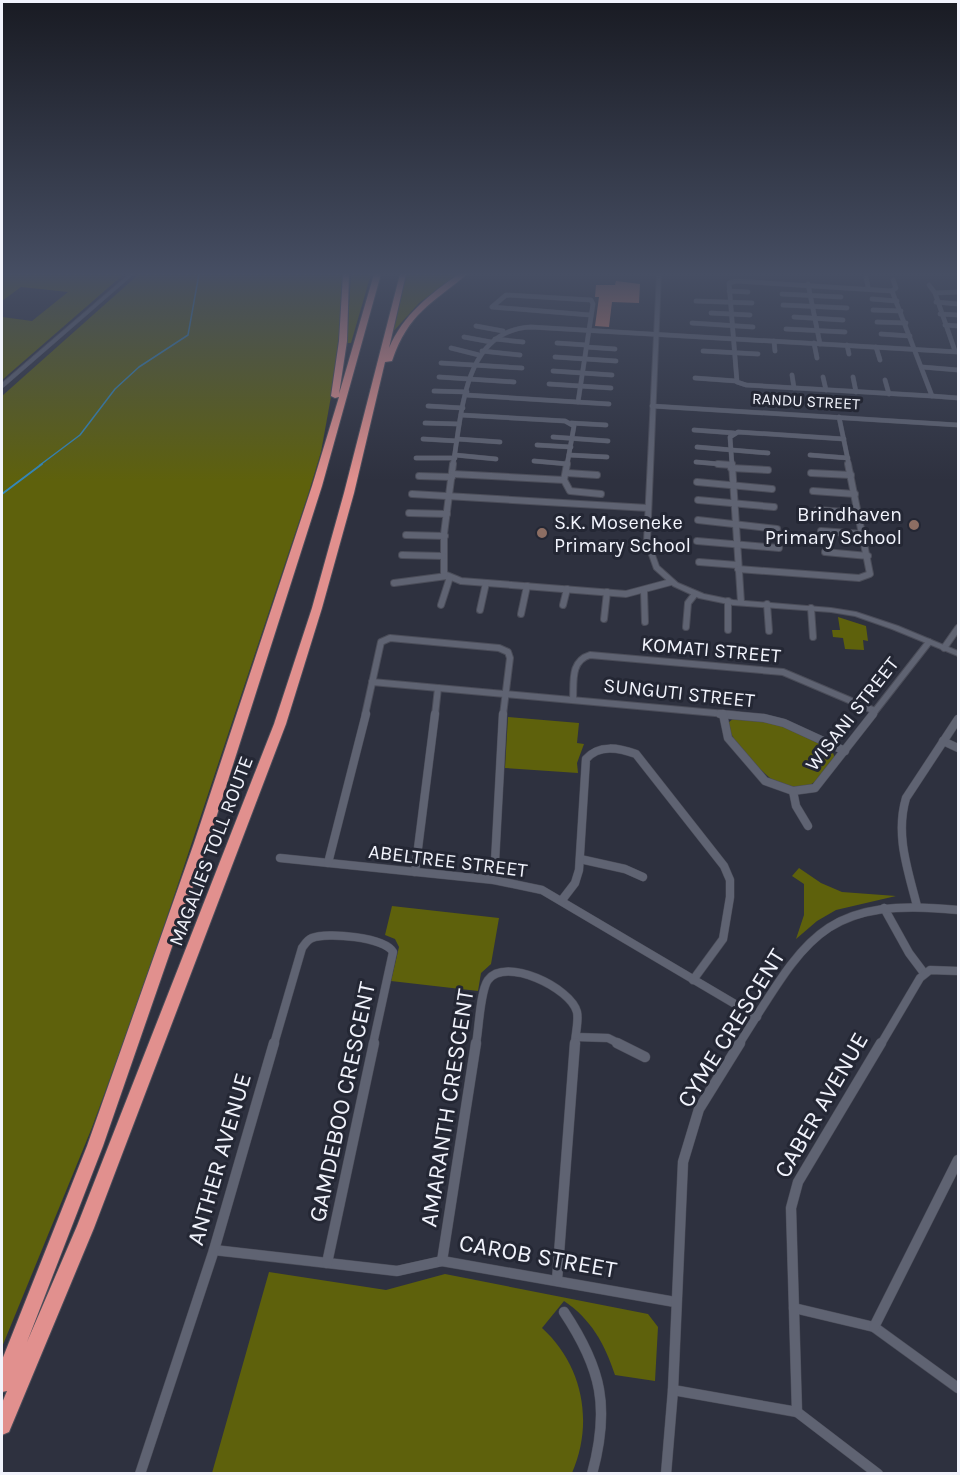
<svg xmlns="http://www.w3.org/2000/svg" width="960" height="1475" viewBox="0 0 960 1475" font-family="Karla,sans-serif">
	<rect width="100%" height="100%" fill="#2e313f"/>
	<g fill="#5e610c">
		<polygon points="2,274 124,274 2,380 2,317 32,321 68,292 21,287 2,301"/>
		<polygon points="139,274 342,274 341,319 332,391 321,452 309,492 139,1001 91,1130 2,1347 2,396"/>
		<polygon points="351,274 371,274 351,343 347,343"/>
		<polygon points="407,274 459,274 419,303 391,334"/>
		<polygon points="838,617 866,626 868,641 863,640 864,650 845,649 843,638 833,637 832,630 840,630"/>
		<polygon points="508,717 579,723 577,743 584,744 577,763 578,773 505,768"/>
		<path d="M734,718L775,723L831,748L835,758C828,766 822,777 813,783C789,801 765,775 750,758C741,748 730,738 728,723Z"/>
		<polygon points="799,868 821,883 842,892 896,896 836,910 817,921 796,939 804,915 804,884 792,876"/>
		<polygon points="392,906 499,918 491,964 481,973 478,991 391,981 399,947 395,939 385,935"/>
		<path d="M269,1272L386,1290L445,1274L648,1314L658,1327L655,1381L615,1375C605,1344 591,1319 564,1301L542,1328C583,1365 594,1423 572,1473H212Z"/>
	</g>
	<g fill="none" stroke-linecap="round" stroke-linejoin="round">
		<polyline stroke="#3387b8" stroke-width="1.5" points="40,465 80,435 115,389 139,367 188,335 199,274"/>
		<polyline stroke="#3387b8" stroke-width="2" points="2,494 42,464"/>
	</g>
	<polygon fill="#d27e6b" points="616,281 640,284 639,303 612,302 609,327 595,326 599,297 595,297 596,285 615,285"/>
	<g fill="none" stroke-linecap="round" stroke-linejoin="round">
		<g stroke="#4b4d59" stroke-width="5">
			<g id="minor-far3">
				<polyline points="866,277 868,287"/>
				<polygon points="736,281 892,291 932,396 746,385 737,382 729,283"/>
				<polyline points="808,284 820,344"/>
				<polyline points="929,285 935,293 955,351"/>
				<polyline points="729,291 748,292"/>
				<polyline points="892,291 896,288 893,280"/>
				<polyline points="935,293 958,292"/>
				<polyline points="782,294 841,297"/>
				<polyline points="872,299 897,301"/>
				<polyline points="696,301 752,303"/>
				<polyline points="936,302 958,304"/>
				<polyline points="783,305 847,308"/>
				<polyline points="873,310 901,311"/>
				<polyline points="711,313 750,315"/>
				<polyline points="940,314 958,315"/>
				<polyline points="794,317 843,320"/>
				<polyline points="877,322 906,323"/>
				<polyline points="692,323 753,327"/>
				<polyline points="945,325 958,326"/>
				<polyline points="476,326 503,331"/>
				<polyline points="786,329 845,332"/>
				<polyline points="881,334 910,336"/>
				<polyline points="464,337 491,342"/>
				<polyline points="495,339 523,342"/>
				<polyline points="774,341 775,351"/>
				<polyline points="557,343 586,345"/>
				<polyline points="814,343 817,358"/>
				<polyline points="847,345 849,354"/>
				<polyline points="586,347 615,349"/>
				<polyline points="876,347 880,360"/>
				<polyline points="451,348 479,355"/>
				<polyline points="482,351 520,355"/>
				<polyline points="703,351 758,354"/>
				<polyline points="555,357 616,361"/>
				<polyline points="441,363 522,368"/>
				<polyline points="922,367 958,370"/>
				<polyline points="553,371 612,375"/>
				<polyline points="792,375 794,388"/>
				<polyline points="439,377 514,382"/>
				<polyline points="823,377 826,390"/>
				<polyline points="853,377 856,392"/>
				<polyline points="695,378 736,381"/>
				<polyline points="885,380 889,394"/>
				<polyline points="549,384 611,388"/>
				<polyline points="434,391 467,392"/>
				<polyline points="466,395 609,404"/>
				<polyline points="932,396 958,398"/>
				<polyline points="578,402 593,304 591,300 506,295 492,307 590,315"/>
				<polyline points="428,406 463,408"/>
				<polyline points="652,406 958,425"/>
				<polyline points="461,415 565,421 574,426 567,465"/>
				<polyline points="839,417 849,465"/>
				<polyline points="425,423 459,424"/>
				<polyline points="571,423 606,425"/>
				<polyline points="694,430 734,433"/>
				<polyline points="553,437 608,441"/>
				<polyline points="423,439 457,441"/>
				<polyline points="457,439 500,442"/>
				<polyline points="537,445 571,447"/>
				<polyline points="697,447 768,453"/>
				<polyline points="455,455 496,459"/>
				<polyline points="569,455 607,457"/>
				<polyline points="810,455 848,458"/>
				<polyline points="416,458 455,458"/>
				<polyline points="534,461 568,464"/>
				<polyline points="696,462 731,465"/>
				<path d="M453,465C462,414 463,330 531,327L958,352"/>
				<polyline points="732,465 730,437 738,432 844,439"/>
			</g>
		</g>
		<g stroke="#4b4d59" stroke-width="8">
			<g id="minor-far2">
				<polyline points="453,464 444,534 444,574 461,581 626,594 671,582"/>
				<polyline points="718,464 731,465"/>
				<polyline points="732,464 741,602"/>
				<polyline points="731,468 768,470"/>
				<polyline points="567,473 597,475"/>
				<polyline points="811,473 851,475"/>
				<polyline points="453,474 564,480 567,464"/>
				<polyline points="419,476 452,477"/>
				<polyline points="564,480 570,491 601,494"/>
				<polyline points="697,482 772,489"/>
				<polyline points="813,491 855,494"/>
				<polyline points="412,494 648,508"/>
				<polyline points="698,500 774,507"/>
				<polyline points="817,510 859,513"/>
				<polyline points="409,513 447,514"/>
				<polyline points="698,520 777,529"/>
				<polyline points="821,531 863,534"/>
				<polyline points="406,535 445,536"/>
				<polyline points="697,541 779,548"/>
				<polyline points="825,552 868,556"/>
				<polyline points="402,555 443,556"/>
				<polyline points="699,562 737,565"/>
				<polyline points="738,569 859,578 870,574 848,464"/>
				<polyline points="394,583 447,576"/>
				<polyline points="644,591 645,622"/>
				<polyline points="728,601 728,630"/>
				<polyline points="767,604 769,631"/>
				<polyline points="441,605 450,577"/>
				<polyline points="563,605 567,589"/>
				<polyline points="811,608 813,637"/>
				<polyline points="480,610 486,583"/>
				<polyline points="521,614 527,586"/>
				<polyline points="604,619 607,592"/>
				<polyline points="686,627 688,603 695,594"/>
				<polyline points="944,648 958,628"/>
				<polyline points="372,682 737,715"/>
				<path d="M573,699C574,682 570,661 590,655L783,672L875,711"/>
				<polyline points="365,715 381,642 390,638 499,648 508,652 510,658 503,715"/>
				<polyline points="435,715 438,688"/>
				<polyline points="872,715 929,642"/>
			</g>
		</g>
		<g stroke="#4b4d59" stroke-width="9">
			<g id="minor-far1">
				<polyline points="720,714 764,718 784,723 845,751"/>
				<polyline points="723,714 728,738 765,781 793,791 815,788 873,714"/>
				<polyline points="943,741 958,748"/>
				<polyline points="793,791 796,806 808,826"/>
				<polyline points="280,858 494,880 542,890 757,1017"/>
				<polyline points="580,859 625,869 643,877"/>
				<polyline points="328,863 366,714"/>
				<polyline points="415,872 435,714"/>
				<polyline points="494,880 503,714"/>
				<path d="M562,900L575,883L579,870L586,759C599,744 619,748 636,754L724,866L730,880V897L723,939L693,980"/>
				<path d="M917,906C908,870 895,835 906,798L958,719"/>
				<polyline points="884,908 909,953 924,973"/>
				<polyline points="576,1037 608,1038 620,1044"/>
				<path d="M274,1044L302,948C305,944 307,940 312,938C327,932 385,937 393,952L373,1044"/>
				<path d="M476,1044C479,1029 480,991 488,980C505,956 571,988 577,1012C579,1021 575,1035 575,1044"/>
				<path d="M739,1044C806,939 821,896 958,910"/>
				<polyline points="881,1044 920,978 930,970 958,971"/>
			</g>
		</g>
		<g stroke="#4b4d59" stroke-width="11">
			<g id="minor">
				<polyline points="617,1043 645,1057"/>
				<polyline points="214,1250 397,1271 442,1261 675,1302"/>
				<polyline points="442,1261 476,1043"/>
				<polyline points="327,1263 374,1043"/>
				<polyline points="557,1280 575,1043"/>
				<polyline points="794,1308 874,1327 958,1388"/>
				<path d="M564,1312C602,1369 610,1408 592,1474"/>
				<polyline points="874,1327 958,1160"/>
				<polyline points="673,1390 797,1412 878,1474"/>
				<polyline points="797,1412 791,1208 798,1182 881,1043"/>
				<polyline points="140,1474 214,1250 274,1043"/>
				<polyline points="666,1474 673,1390 683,1162 699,1109 740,1043"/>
			</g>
		</g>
		<g stroke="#4b4d59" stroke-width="2">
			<polygon id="tertiary" points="657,274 661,274 650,541 659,566 678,583 704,594 733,600 831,608 856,612 898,626 958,651 958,656 892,629 855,616 831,612 733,605 699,598 673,586 654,569 644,541"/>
		</g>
		<g stroke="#4b4d59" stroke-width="1">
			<polygon id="secondary" points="129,274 134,274 4,387 2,388 2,383"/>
		</g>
		<g stroke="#4b4d59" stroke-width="2">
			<path id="motorway" d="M343,274H349L347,341L339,394L374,274H381L322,486L208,843L103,1146L27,1342L77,1226L274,724L312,608L344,493L400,274H406L389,348C403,315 430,294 459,274H467C432,304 408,313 392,361L385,362L354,493L322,608L286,724L94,1228L9,1432L2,1435V1403L7,1391L2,1392V1360L87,1146L194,843L312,486L339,397L335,398L331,396L339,341Z"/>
		</g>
		<use href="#minor-far3" stroke="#5f6372" stroke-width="4.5"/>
		<use href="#minor-far2" stroke="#5f6372" stroke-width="6"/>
		<use href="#minor-far1" stroke="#5f6372" stroke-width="8"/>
		<use href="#minor" stroke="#5f6372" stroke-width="10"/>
		<use href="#tertiary" fill="#5f6372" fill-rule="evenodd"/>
		<use href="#secondary" fill="#5f6372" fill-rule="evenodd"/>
		<use href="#motorway" fill="#e1908e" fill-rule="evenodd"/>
	</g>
	<linearGradient id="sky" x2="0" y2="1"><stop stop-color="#191b23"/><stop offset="0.57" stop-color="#464e63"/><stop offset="1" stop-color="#464e63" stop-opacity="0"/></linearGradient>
	<rect width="960" height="481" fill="url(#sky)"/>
	<g fill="#8d6e63" stroke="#242734" stroke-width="2">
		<circle cx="914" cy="525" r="6"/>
		<circle cx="542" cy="533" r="6"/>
	</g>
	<g text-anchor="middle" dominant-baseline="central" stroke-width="6" stroke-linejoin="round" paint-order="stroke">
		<g font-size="16" fill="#f1f3fc" stroke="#242734">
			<text transform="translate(806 401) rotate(3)">RANDU STREET</text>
		</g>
		<g font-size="20" fill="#f1f3fc" stroke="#242734" text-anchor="end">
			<text x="902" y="514">Brindhaven<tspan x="902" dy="23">Primary School</tspan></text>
			<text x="554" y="522" text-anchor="start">S.K. Moseneke<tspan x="554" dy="23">Primary School</tspan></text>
		</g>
		<g font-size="20" fill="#f1f3fc" stroke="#242734">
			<text transform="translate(711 650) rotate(5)">KOMATI STREET</text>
			<text transform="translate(679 693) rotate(6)">SUNGUTI STREET</text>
			<text transform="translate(852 714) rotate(-52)">WISANI STREET</text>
			<text transform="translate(211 851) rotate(-69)">MAGALIES TOLL ROUTE</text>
			<text transform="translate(448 861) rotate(7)">ABELTREE STREET</text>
		</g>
		<g font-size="24" fill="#f1f3fc" stroke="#242734">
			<text transform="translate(731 1028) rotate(-58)">CYME CRESCENT</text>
			<text transform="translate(342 1102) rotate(-78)">GAMDEBOO CRESCENT</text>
			<text transform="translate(821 1105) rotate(-60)">CABER AVENUE</text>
			<text transform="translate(447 1108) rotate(-81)">AMARANTH CRESCENT</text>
			<text transform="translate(219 1159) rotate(-74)">ANTHER AVENUE</text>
			<text transform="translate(538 1256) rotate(10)">CAROB STREET</text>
		</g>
	</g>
	<rect width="960" height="1475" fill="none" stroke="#f1f3fc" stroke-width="6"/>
</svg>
